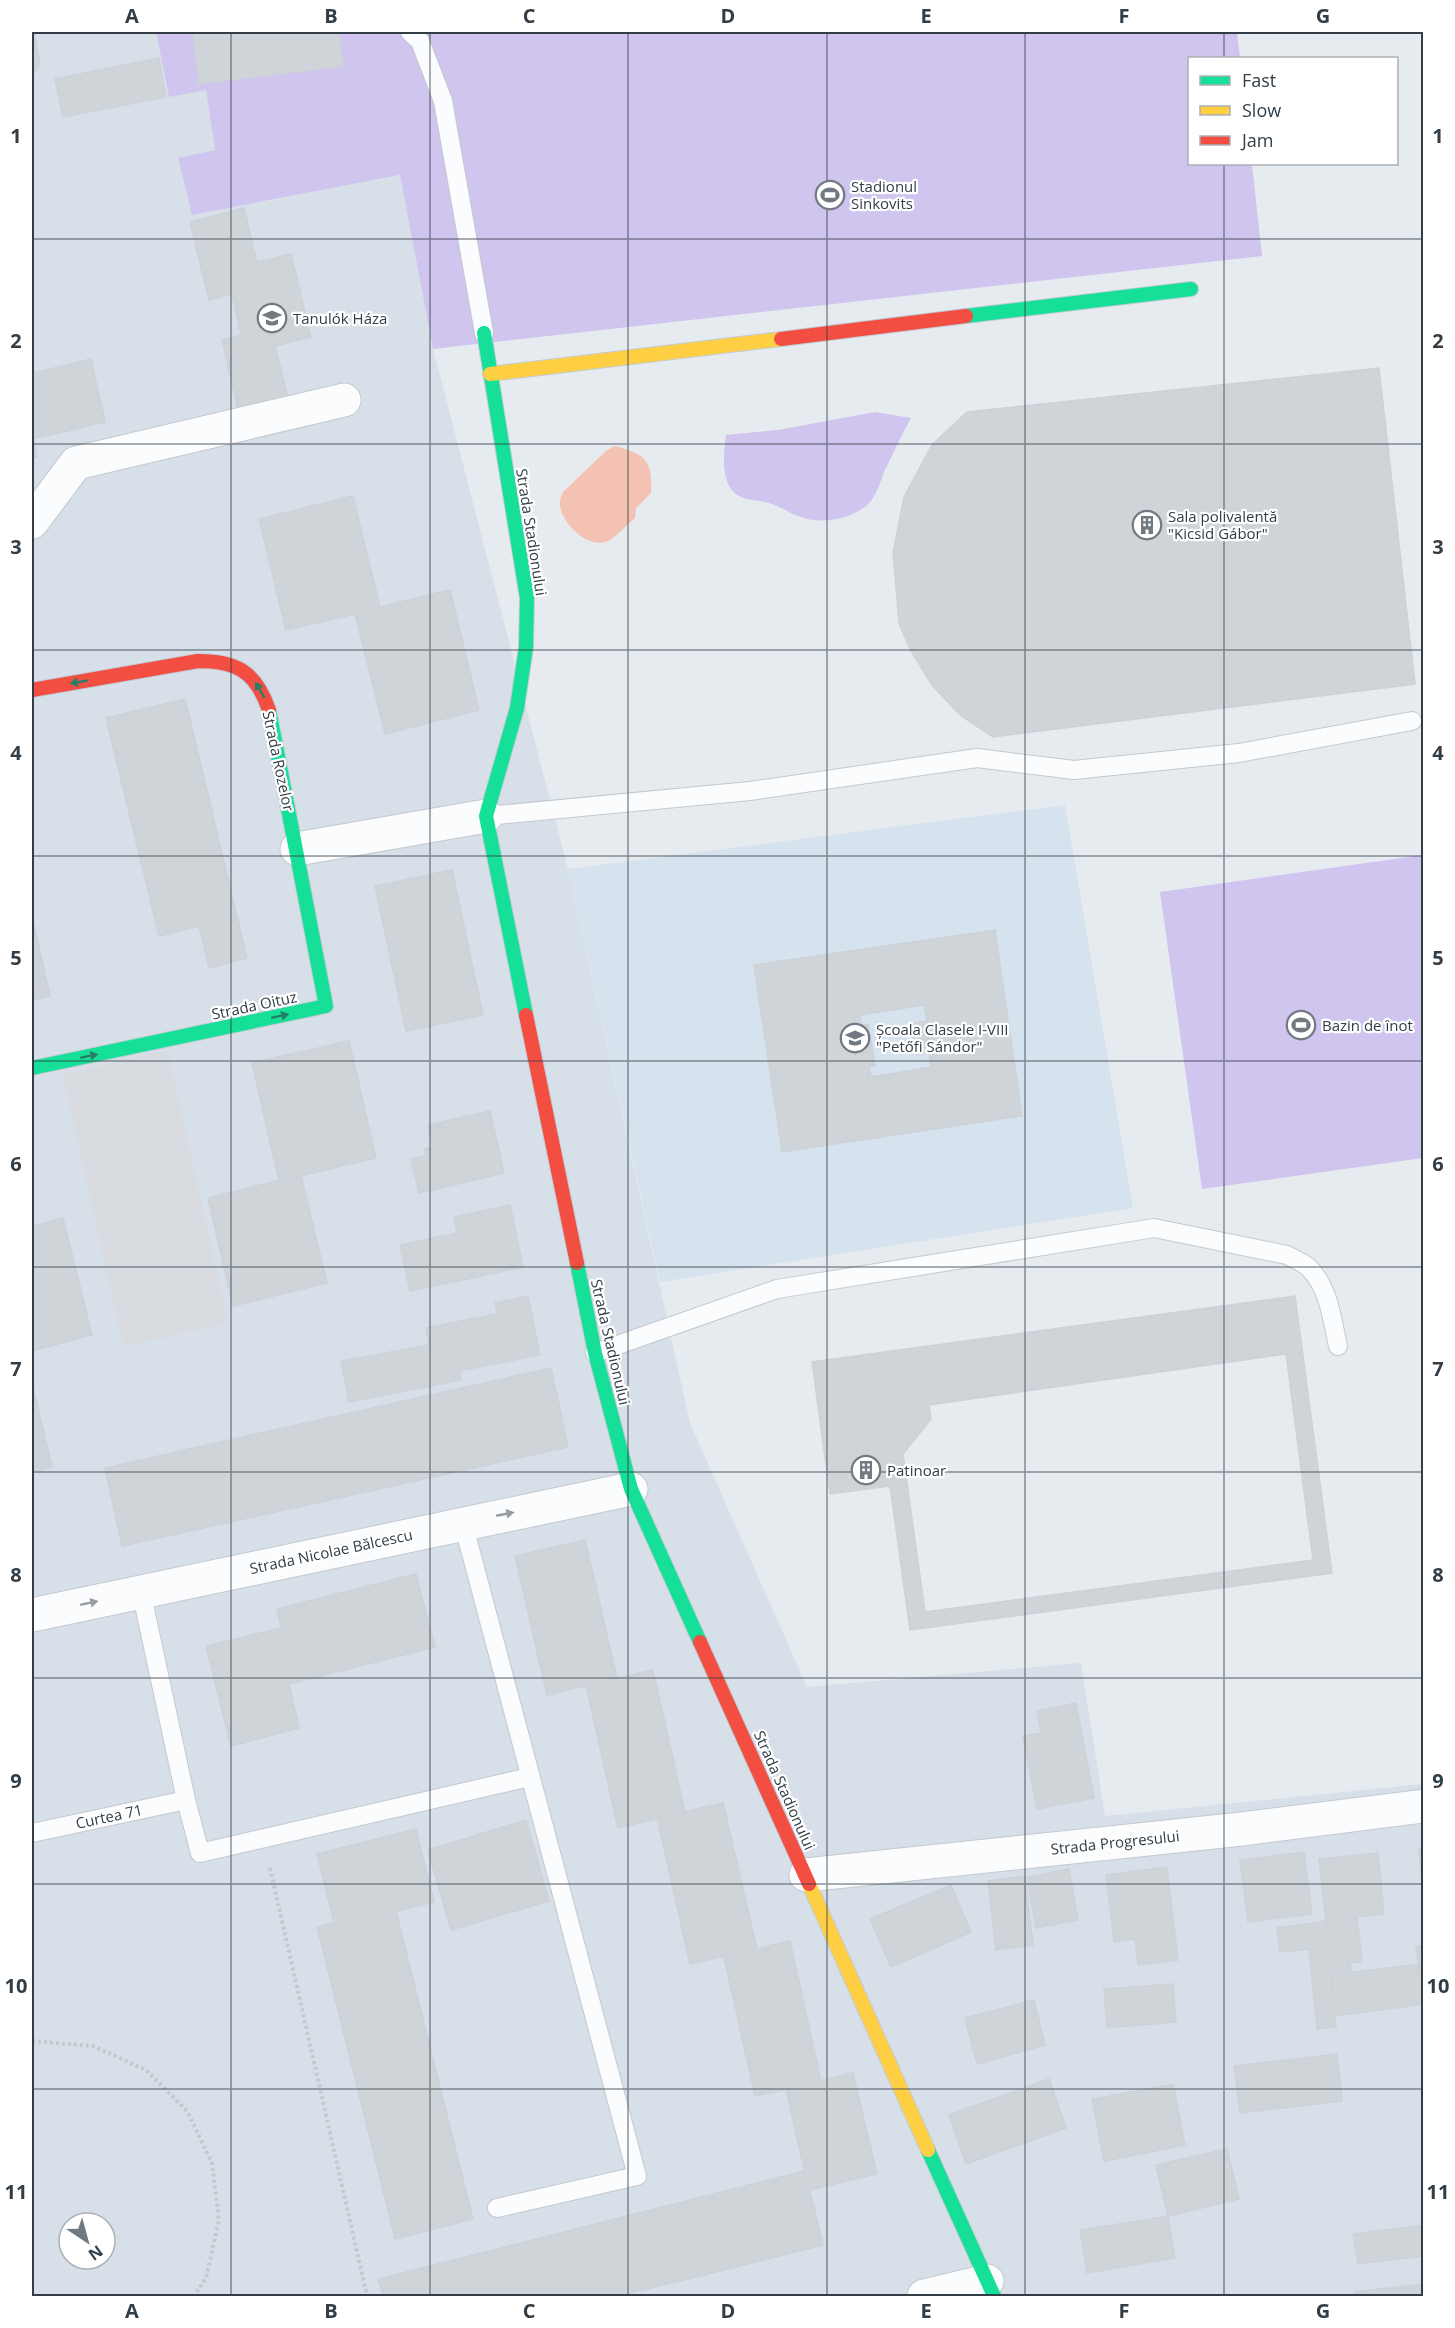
<svg xmlns="http://www.w3.org/2000/svg" width="1455" height="2328" viewBox="0 0 1455 2328" font-family="'Open Sans',sans-serif">
	<rect width="100%" height="100%" fill="#e6ebf0"/>
	<path fill="#d7dfe9" fill-rule="evenodd" d="M32,32H156L169,96L206,89L215,150L178,158L193,215L400,175L433,349L568,869L690,1423L807,1687L1081,1663L1105,1816L1423,1784V2296H32ZM69,2223H105V2259H69Z"/>
	<polygon fill="#d7e2ef" points="1065,805 1133,1208 660,1282 568,869"/>
	<g fill="#cfc5ee">
		<polygon points="156,32 1237,32 1240,58 1190,58 1190,164 1252,164 1262,256 433,349 400,175 192,215 178,158 215,150 206,90 169,97"/>
		<path d="M875,412L911,418C901,436 893,454 884,472C880,483 876,497 867,505C850,520 819,525 798,516C788,512 779,506 769,503C755,499 741,502 731,489C721,474 724,452 726,435L778,430Z"/>
		<polygon points="1423,855 1423,1158 1202,1189 1160,892"/>
	</g>
	<polygon fill="#d8dce1" points="168,1050 228,1323 123,1347 63,1074"/>
	<path fill="#f3c2b2" d="M615,446C645,454 653,460 651,493L636,508L635,518C626,525 615,539 605,542C586,548 558,520 560,501C560,498 562,495 563,492L607,450Z"/>
	<g fill="#cfd4d9" stroke="#ccd2d8" stroke-width="1.5" fill-rule="evenodd">
		<polygon points="32,32 34,32 40,64 32,76"/>
		<polygon points="193,32 339,32 343,66 199,84"/>
		<polygon points="159,58 166,97 63,117 55,79"/>
		<polygon points="244,208 257,262 291,254 311,337 275,346 289,401 239,413 222,340 241,335 232,294 209,300 190,222"/>
		<polygon points="91,359 105,422 33,439 37,457 32,458 32,363 34,373"/>
		<polygon points="1379,368 1415,684 993,737 960,715 931,684 910,649 899,623 893,553 904,497 932,445 967,412"/>
		<polygon points="353,496 380,607 450,590 479,710 385,734 355,614 286,630 259,519"/>
		<polygon points="185,699 247,958 209,968 199,926 159,936 106,718"/>
		<polygon points="452,870 483,1015 406,1031 375,886"/>
		<polygon points="32,916 50,996 32,1000"/>
		<path d="M995,930L1022,1116L782,1152L754,965ZM924,1005L927,1021L910,1024L916,1055L929,1053L931,1067L871,1077L869,1066H875L868,1024L861,1025L860,1015Z"/>
		<polygon points="349,1041 376,1158 279,1181 252,1063"/>
		<polygon points="490,1111 504,1173 419,1193 411,1159 426,1156 425,1149 433,1147 428,1125"/>
		<polygon points="301,1175 327,1283 233,1306 208,1198"/>
		<polygon points="510,1205 523,1267 410,1291 400,1245 457,1233 454,1217"/>
		<polygon points="63,1218 92,1335 32,1351 32,1226"/>
		<polygon points="528,1296 540,1355 459,1371 461,1380 349,1402 341,1361 429,1345 426,1328 497,1314 495,1303"/>
		<path d="M1295,1296L1332,1573L910,1630L890,1486L830,1494L812,1362ZM1286,1354L1313,1560L925,1612L903,1454L931,1419L929,1405Z"/>
		<polygon points="551,1368 568,1447 122,1546 105,1468"/>
		<polygon points="32,1383 52,1467 32,1472"/>
		<polygon points="585,1540 617,1678 547,1695 515,1556"/>
		<polygon points="416,1574 435,1647 289,1684 299,1728 231,1746 206,1646 281,1628 277,1609"/>
		<polygon points="653,1670 685,1812 618,1828 586,1685"/>
		<polygon points="1076,1703 1094,1798 1037,1809 1023,1736 1041,1733 1037,1711"/>
		<polygon points="723,1803 757,1949 690,1964 657,1818"/>
		<polygon points="526,1820 549,1901 451,1930 428,1850"/>
		<polygon points="416,1829 434,1902 396,1911 473,2219 395,2239 317,1927 334,1923 317,1854"/>
		<polygon points="1419,1849 1424,1849 1424,1904"/>
		<polygon points="1304,1852 1312,1914 1248,1922 1240,1860"/>
		<polygon points="1378,1853 1384,1914 1326,1921 1319,1859"/>
		<polygon points="1167,1867 1178,1960 1138,1965 1135,1939 1114,1942 1106,1875"/>
		<polygon points="1069,1869 1078,1920 1036,1928 1027,1877"/>
		<polygon points="1025,1876 1033,1945 996,1950 988,1881"/>
		<polygon points="951,1885 971,1932 891,1967 870,1919"/>
		<polygon points="1357,1917 1362,1962 1350,1963 1351,1972 1332,1975 1326,1921"/>
		<polygon points="1326,1921 1328,1947 1280,1952 1277,1928"/>
		<polygon points="790,1941 821,2081 755,2096 724,1957"/>
		<polygon points="1424,1945 1424,1997 1423,1997 1416,1946"/>
		<polygon points="1328,1947 1336,2027 1317,2029 1309,1949"/>
		<polygon points="1418,1964 1424,2004 1335,2016 1332,1975"/>
		<polygon points="1173,1984 1176,2022 1107,2028 1104,1989"/>
		<polygon points="1034,2000 1045,2045 977,2064 965,2018"/>
		<polygon points="1337,2054 1342,2101 1240,2113 1234,2066"/>
		<polygon points="853,2073 877,2174 809,2190 786,2089"/>
		<polygon points="1049,2079 1066,2128 966,2164 949,2115"/>
		<polygon points="1173,2084 1185,2145 1104,2161 1092,2099"/>
		<polygon points="1227,2149 1239,2199 1168,2216 1156,2165"/>
		<polygon points="805,2171 823,2245 680,2281 662,2207"/>
		<polygon points="662,2207 680,2281 617,2296 525,2296 513,2245"/>
		<polygon points="1168,2216 1175,2258 1087,2273 1080,2230"/>
		<polygon points="1424,2225 1424,2256 1358,2264 1353,2234"/>
		<polygon points="513,2245 525,2296 383,2296 378,2279"/>
		<polygon points="1424,2284 1424,2296 1356,2296 1355,2292"/>
	</g>
	<g fill="none" stroke-linecap="round" stroke-linejoin="round">
		<g stroke="#c4c9ce" stroke-width="20">
			<g id="lane">
				<polyline points="410,32 420,41 443,101 484,333"/>
				<polyline points="486,816 750,791 977,758 1074,770 1239,753 1412,721"/>
				<path d="M595,1353L777,1289L1154,1228L1287,1255C1294,1259 1302,1262 1308,1267C1329,1287 1332,1319 1338,1346"/>
				<polyline points="463,1523 637,2176 497,2208"/>
				<polyline points="141,1591 186,1800 200,1853 530,1777"/>
				<polyline points="32,1833 186,1800"/>
			</g>
		</g>
		<g stroke="#c4c9ce" stroke-width="35">
			<g id="street">
				<polyline points="32,522 76,463 344,400"/>
				<polyline points="297,849 486,816"/>
				<polyline points="32,1615 631,1489"/>
				<polyline points="806,1875 1242,1829 1424,1806"/>
				<polyline points="924,2296 987,2281"/>
			</g>
		</g>
		<g stroke="#c2cbd6" stroke-width="16">
			<g id="fast">
				<polyline points="966,316 1191,289"/>
				<polyline points="484,333 527,598 526,647 517,708 486,816 526,1015"/>
				<polyline points="32,1068 326,1006 269,710"/>
				<polyline points="577,1263 595,1353 631,1489 700,1642"/>
				<polyline points="928,2150 994,2296"/>
			</g>
		</g>
		<g stroke="#c2cbd6" stroke-width="16">
			<g id="slow">
				<polyline points="490,374 781,339"/>
				<polyline points="809,1884 928,2150"/>
			</g>
		</g>
		<g stroke="#c2cbd6" stroke-width="16">
			<g id="jam">
				<polyline points="781,339 966,316"/>
				<path d="M32,690L198,661C237,661 256,672 269,710"/>
				<polyline points="526,1015 577,1263"/>
				<polyline points="700,1642 809,1884"/>
			</g>
		</g>
		<g stroke="#c5c9ce" stroke-width="4" stroke-dasharray="3 3" stroke-linecap="butt">
			<polyline points="270,1868 367,2296"/>
			<polyline points="32,2041 93,2046 146,2070 187,2111 212,2163 219,2220 206,2278 194,2296"/>
		</g>
		<use href="#lane" stroke="#fbfcfd" stroke-width="18"/>
		<use href="#street" stroke="#fbfcfd" stroke-width="33"/>
		<use href="#fast" stroke="#16e098" stroke-width="14"/>
		<use href="#slow" stroke="#ffcf43" stroke-width="14"/>
		<use href="#jam" stroke="#f24e42" stroke-width="14"/>
	</g>
	<defs><path id="oneway-solid" d="M-6-.8H1V-3.2L6.5 0L1 3.2V.8H-6Z" transform="scale(1.5)"/></defs>
	<g fill="#277e67">
		<use href="#oneway-solid" transform="translate(79 682) rotate(170)"/>
		<use href="#oneway-solid" transform="translate(260 690) rotate(-120)"/>
		<use href="#oneway-solid" transform="translate(280 1016) rotate(-12)"/>
		<use href="#oneway-solid" transform="translate(89 1056) rotate(-12)"/>
	</g>
	<g fill="#969ca2">
		<use href="#oneway-solid" transform="translate(505 1514) rotate(-11)"/>
		<use href="#oneway-solid" transform="translate(89 1603) rotate(-12)"/>
	</g>
	<path fill="none" stroke="#323d46" stroke-width="1.5" stroke-opacity="0.55" d="M231,32V2296M430,32V2296M628,32V2296M827,32V2296M1025,32V2296M1224,32V58M1224,164V2296M32,239H1424M32,444H1424M32,650H1424M32,856H1424M32,1061H1424M32,1267H1424M32,1472H1424M32,1678H1424M32,1884H1424M32,2089H1424"/>
	<defs>
		<g id="stadium-ring" transform="scale(1.5)"><circle r="9.5" fill="#fff" stroke="#717a82" stroke-width="1.5"/><path d="M0-5a6.5 5 0 1 0 0 10a6.5 5 0 1 0 0-10ZM-3.5-1.8h7v3.6h-7Z" fill="#717a82"/></g>
		<g id="school-ring" transform="scale(1.5)"><circle r="9.5" fill="#fff" stroke="#717a82" stroke-width="1.5"/><path d="M0-5L7-2L0 1L-7-2ZM-4 1L0 2.5L4 1V4Q0 6-4 4Z" fill="#717a82"/></g>
		<g id="building-ring" transform="scale(1.5)"><circle r="9.5" fill="#fff" stroke="#717a82" stroke-width="1.5"/><path d="M-4-6H4V6H1V3H-1V6H-4ZM-2.5-4.3h1.7v1.8h-1.7ZM.8-4.3h1.7v1.8H.8ZM-2.5-1h1.7V.8h-1.7ZM.8-1h1.7V.8H.8Z" fill="#717a82"/></g>
	</defs>
	<g fill-rule="evenodd">
		<use href="#stadium-ring" x="830" y="195"/>
		<use href="#school-ring" x="272" y="318"/>
		<use href="#building-ring" x="1147" y="525"/>
		<use href="#stadium-ring" x="1301" y="1025"/>
		<use href="#school-ring" x="855" y="1038"/>
		<use href="#building-ring" x="866" y="1470"/>
	</g>
	<g text-anchor="middle" dominant-baseline="central" stroke-width="4.5" stroke-linejoin="round" paint-order="stroke">
		<g font-size="15" fill="#323d46" stroke="#fff" text-anchor="start">
			<text x="851" y="186">Stadionul<tspan x="851" dy="17">Sinkovits</tspan></text>
			<text x="293" y="318">Tanulók Háza</text>
			<text x="1168" y="516">Sala polivalentă<tspan x="1168" dy="17">"Kicsid Gábor"</tspan></text>
			<text x="1322" y="1025">Bazin de înot</text>
			<text x="876" y="1029">Școala Clasele I-VIII<tspan x="876" dy="17">"Petőfi Sándor"</tspan></text>
			<text x="887" y="1470">Patinoar</text>
		</g>
		<g font-size="15" fill="#323d46" stroke="#fff">
			<text transform="translate(532 532) rotate(81)">Strada Stadionului</text>
			<text transform="translate(279 761) rotate(78)">Strada Rozelor</text>
			<text transform="translate(254 1005) rotate(-12)">Strada Oituz</text>
			<text transform="translate(611 1342) rotate(77)">Strada Stadionului</text>
			<text transform="translate(331 1551) rotate(-12)">Strada Nicolae Bălcescu</text>
			<text transform="translate(785 1790) rotate(66)">Strada Stadionului</text>
			<text transform="translate(109 1816) rotate(-12)">Curtea 71</text>
			<text transform="translate(1115 1842) rotate(-6)">Strada Progresului</text>
		</g>
	</g>
	<rect width="1455" height="2328" fill="none" stroke="#ffffff" stroke-width="66"/>
	<rect x="1188" y="57" width="210" height="108" fill="#ffffff" stroke="#adb1b5" stroke-width="1.5"/>
	<rect x="1200" y="76" width="30" height="9" fill="#16e098" stroke="#adb1b5" stroke-width="1.5"/>
	<text x="1242" y="87" font-size="18" fill="#323d46">Fast</text>
	<rect x="1200" y="106" width="30" height="9" fill="#ffcf43" stroke="#adb1b5" stroke-width="1.5"/>
	<text x="1242" y="117" font-size="18" fill="#323d46">Slow</text>
	<rect x="1200" y="136" width="30" height="9" fill="#f24e42" stroke="#adb1b5" stroke-width="1.5"/>
	<text x="1242" y="147" font-size="18" fill="#323d46">Jam</text>
	<g transform="translate(87 2241) rotate(144)"><circle r="28" fill="#ffffff" stroke="#adb1b5" stroke-width="1.5"/>
	<path d="M0-4.5L10 22L0 15L-10 22Z" fill="#717a82"/>
	<text y="-9" font-size="16" font-weight="bold" text-anchor="middle" fill="#323d46">N</text>
	</g>
	<rect x="33" y="33" width="1389" height="2262" fill="none" stroke="#323d46" stroke-width="2"/>
	<g font-size="20" text-anchor="middle" font-weight="bold" fill="#323d46">
		<text x="132" y="23">A</text>
		<text x="331" y="23">B</text>
		<text x="529" y="23">C</text>
		<text x="728" y="23">D</text>
		<text x="926" y="23">E</text>
		<text x="1124" y="23">F</text>
		<text x="1323" y="23">G</text>
		<text x="16" y="143">1</text>
		<text x="1438" y="143">1</text>
		<text x="16" y="348">2</text>
		<text x="1438" y="348">2</text>
		<text x="16" y="554">3</text>
		<text x="1438" y="554">3</text>
		<text x="16" y="760">4</text>
		<text x="1438" y="760">4</text>
		<text x="16" y="965">5</text>
		<text x="1438" y="965">5</text>
		<text x="16" y="1171">6</text>
		<text x="1438" y="1171">6</text>
		<text x="16" y="1376">7</text>
		<text x="1438" y="1376">7</text>
		<text x="16" y="1582">8</text>
		<text x="1438" y="1582">8</text>
		<text x="16" y="1788">9</text>
		<text x="1438" y="1788">9</text>
		<text x="16" y="1993">10</text>
		<text x="1438" y="1993">10</text>
		<text x="16" y="2199">11</text>
		<text x="1438" y="2199">11</text>
		<text x="132" y="2318">A</text>
		<text x="331" y="2318">B</text>
		<text x="529" y="2318">C</text>
		<text x="728" y="2318">D</text>
		<text x="926" y="2318">E</text>
		<text x="1124" y="2318">F</text>
		<text x="1323" y="2318">G</text>
	</g>
</svg>
